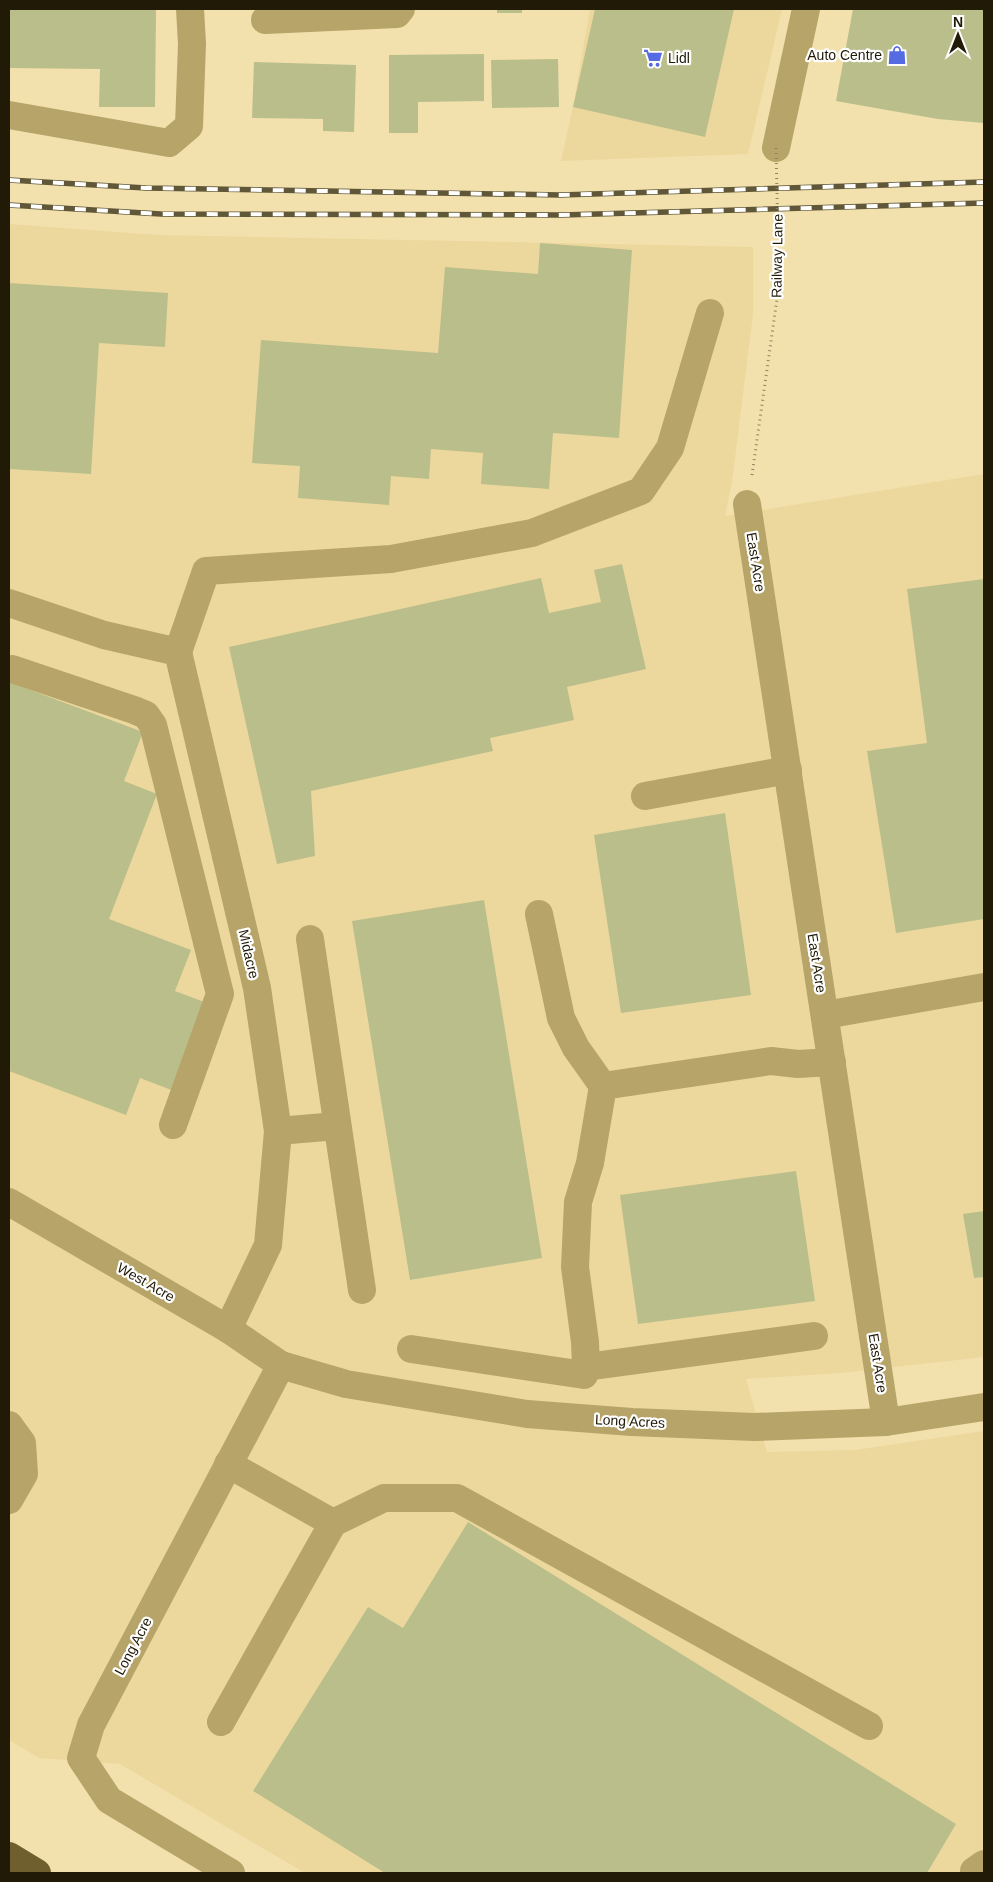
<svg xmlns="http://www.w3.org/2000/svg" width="993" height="1882" viewBox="0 0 993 1882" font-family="Helvetica,sans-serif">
	<rect width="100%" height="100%" fill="#f2e0ad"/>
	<g fill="#ecd89d">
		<polygon points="590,9 782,9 748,154 561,161 573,107"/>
		<polygon points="9,224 157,235 753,247 753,314 732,482 725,516 984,474 984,1357 841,1373 746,1379 767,1452 855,1450 984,1431 984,1873 305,1873 120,1764 39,1758 9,1740"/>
	</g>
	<g fill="#babe8b">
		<polygon points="9,9 156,9 155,107 99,107 100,69 9,68"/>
		<rect x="497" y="9" width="25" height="4"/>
		<polygon points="595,9 734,9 705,137 573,107"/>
		<polygon points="853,9 984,9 984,123 938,119 836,101"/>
		<polygon points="484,54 484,101 418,102 418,133 389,133 389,55"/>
		<polygon points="558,59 559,107 492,108 491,60"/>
		<polygon points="254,62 356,65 354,132 323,131 323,119 252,118"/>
		<polygon points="540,243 632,250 619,438 553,433 549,489 481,484 483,453 431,449 429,479 391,476 389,505 298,498 300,466 252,463 261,340 438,353 445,267 538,274"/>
		<polygon points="9,283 168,293 165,347 99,343 91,474 9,469"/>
		<polygon points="622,564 646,669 567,687 574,720 490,738 493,751 311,791 315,856 277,864 229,647 541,578 549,613 601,602 594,570"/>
		<polygon points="984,579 984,919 896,933 867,751 927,743 907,589"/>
		<polygon points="9,682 143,732 124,781 157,794 109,919 191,950 175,991 207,1003 174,1091 140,1078 126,1115 9,1071"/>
		<polygon points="725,813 751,995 621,1013 594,835"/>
		<polygon points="484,900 542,1258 410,1280 352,921"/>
		<polygon points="796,1171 815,1301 638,1324 620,1195"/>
		<polygon points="984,1211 984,1277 974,1278 963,1214"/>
		<polygon points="468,1522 956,1824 927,1873 385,1873 253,1791 368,1607 403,1628"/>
	</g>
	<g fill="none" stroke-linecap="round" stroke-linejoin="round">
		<polyline stroke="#918560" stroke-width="3" stroke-dasharray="1 4" stroke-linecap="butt" points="752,475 779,285"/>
		<g stroke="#b7a469" stroke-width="28">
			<polyline points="265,20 397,14 401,9"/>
			<polyline points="9,115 169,143 189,126 192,44 190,9"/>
			<polyline points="776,148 806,9"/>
			<polyline points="747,504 886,1422"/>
			<polyline points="9,603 104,635 178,652 257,988 278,1131 268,1245 228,1329"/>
			<polyline points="178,652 206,571 391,559 532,533 641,491 670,448 710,313"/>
			<polyline points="12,669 134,710 146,715 153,725 220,994 173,1125"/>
			<polyline points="645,796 788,770"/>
			<polyline points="539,914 561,1018 576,1048 603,1086"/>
			<polyline points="310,939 362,1290"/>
			<polyline points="825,1015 984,987"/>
			<polyline points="278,1131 337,1126"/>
			<polyline points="9,1202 228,1329 281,1365 346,1384 527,1414 632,1422 754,1427 886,1422 984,1407"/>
			<polyline points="411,1349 584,1375 586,1367 585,1342 575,1267 578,1202 590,1163 603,1086 771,1061 798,1064 832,1062"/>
			<polyline points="586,1367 814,1336"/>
			<polyline points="9,1425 22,1443 24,1474 9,1500"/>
			<polyline points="333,1523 384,1498 457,1498 869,1726"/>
			<polyline points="221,1722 333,1523 228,1464"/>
			<polyline points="974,1871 984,1864"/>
			<polyline points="231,1873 109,1800 81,1758 91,1725 281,1365"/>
		</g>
		<polyline stroke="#6f5f2e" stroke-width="28" points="9,1856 37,1873"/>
		<g stroke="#605739" stroke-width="5.5">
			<g id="rail">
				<polyline points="9,180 146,188 560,195 984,182"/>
				<polyline points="9,205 161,214 562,215 984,203"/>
			</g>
		</g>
		<use href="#rail" stroke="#fff" stroke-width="4" stroke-dasharray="11" stroke-linecap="butt"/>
		<polyline stroke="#918560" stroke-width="3" stroke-dasharray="1 4" stroke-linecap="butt" points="776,148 779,285"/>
	</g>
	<defs>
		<g id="shop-bare" transform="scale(1.5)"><path d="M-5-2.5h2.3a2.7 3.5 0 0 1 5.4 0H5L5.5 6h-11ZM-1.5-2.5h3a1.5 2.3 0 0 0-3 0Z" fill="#556be1" stroke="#fff" stroke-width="2.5" paint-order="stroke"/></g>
		<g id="supermarket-bare" transform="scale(1.5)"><path d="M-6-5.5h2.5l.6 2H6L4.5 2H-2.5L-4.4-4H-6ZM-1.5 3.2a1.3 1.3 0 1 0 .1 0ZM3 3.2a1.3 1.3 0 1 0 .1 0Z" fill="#556be1" stroke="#fff" stroke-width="2.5" paint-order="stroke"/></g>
	</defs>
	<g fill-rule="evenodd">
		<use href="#shop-bare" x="897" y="55"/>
		<use href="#supermarket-bare" x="653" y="58"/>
	</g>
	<g text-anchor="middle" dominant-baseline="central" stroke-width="4.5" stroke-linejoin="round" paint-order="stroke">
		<g font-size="14" fill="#201a06" stroke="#fff" text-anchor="end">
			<text x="882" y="55">Auto Centre</text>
			<text x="668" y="58" text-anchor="start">Lidl</text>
		</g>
		<g font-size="14" fill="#201a06" stroke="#fff">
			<text transform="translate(777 256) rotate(-89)">Railway Lane</text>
			<text transform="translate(756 562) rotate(81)">East Acre</text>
			<text transform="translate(249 954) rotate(77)">Midacre</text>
			<text transform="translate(817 963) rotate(81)">East Acre</text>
			<text transform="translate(146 1282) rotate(30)">West Acre</text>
			<text transform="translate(878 1363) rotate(81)">East Acre</text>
			<text transform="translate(630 1421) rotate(3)">Long Acres</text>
			<text transform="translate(133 1646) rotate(-62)">Long Acre</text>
		</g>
	</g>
	<rect width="993" height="1882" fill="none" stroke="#201a06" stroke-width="20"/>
	<g transform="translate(958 35)" stroke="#ffffff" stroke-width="4" paint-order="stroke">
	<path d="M0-4L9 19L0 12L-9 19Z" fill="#201a06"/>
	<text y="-8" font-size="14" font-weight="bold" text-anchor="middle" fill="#201a06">N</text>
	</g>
</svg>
